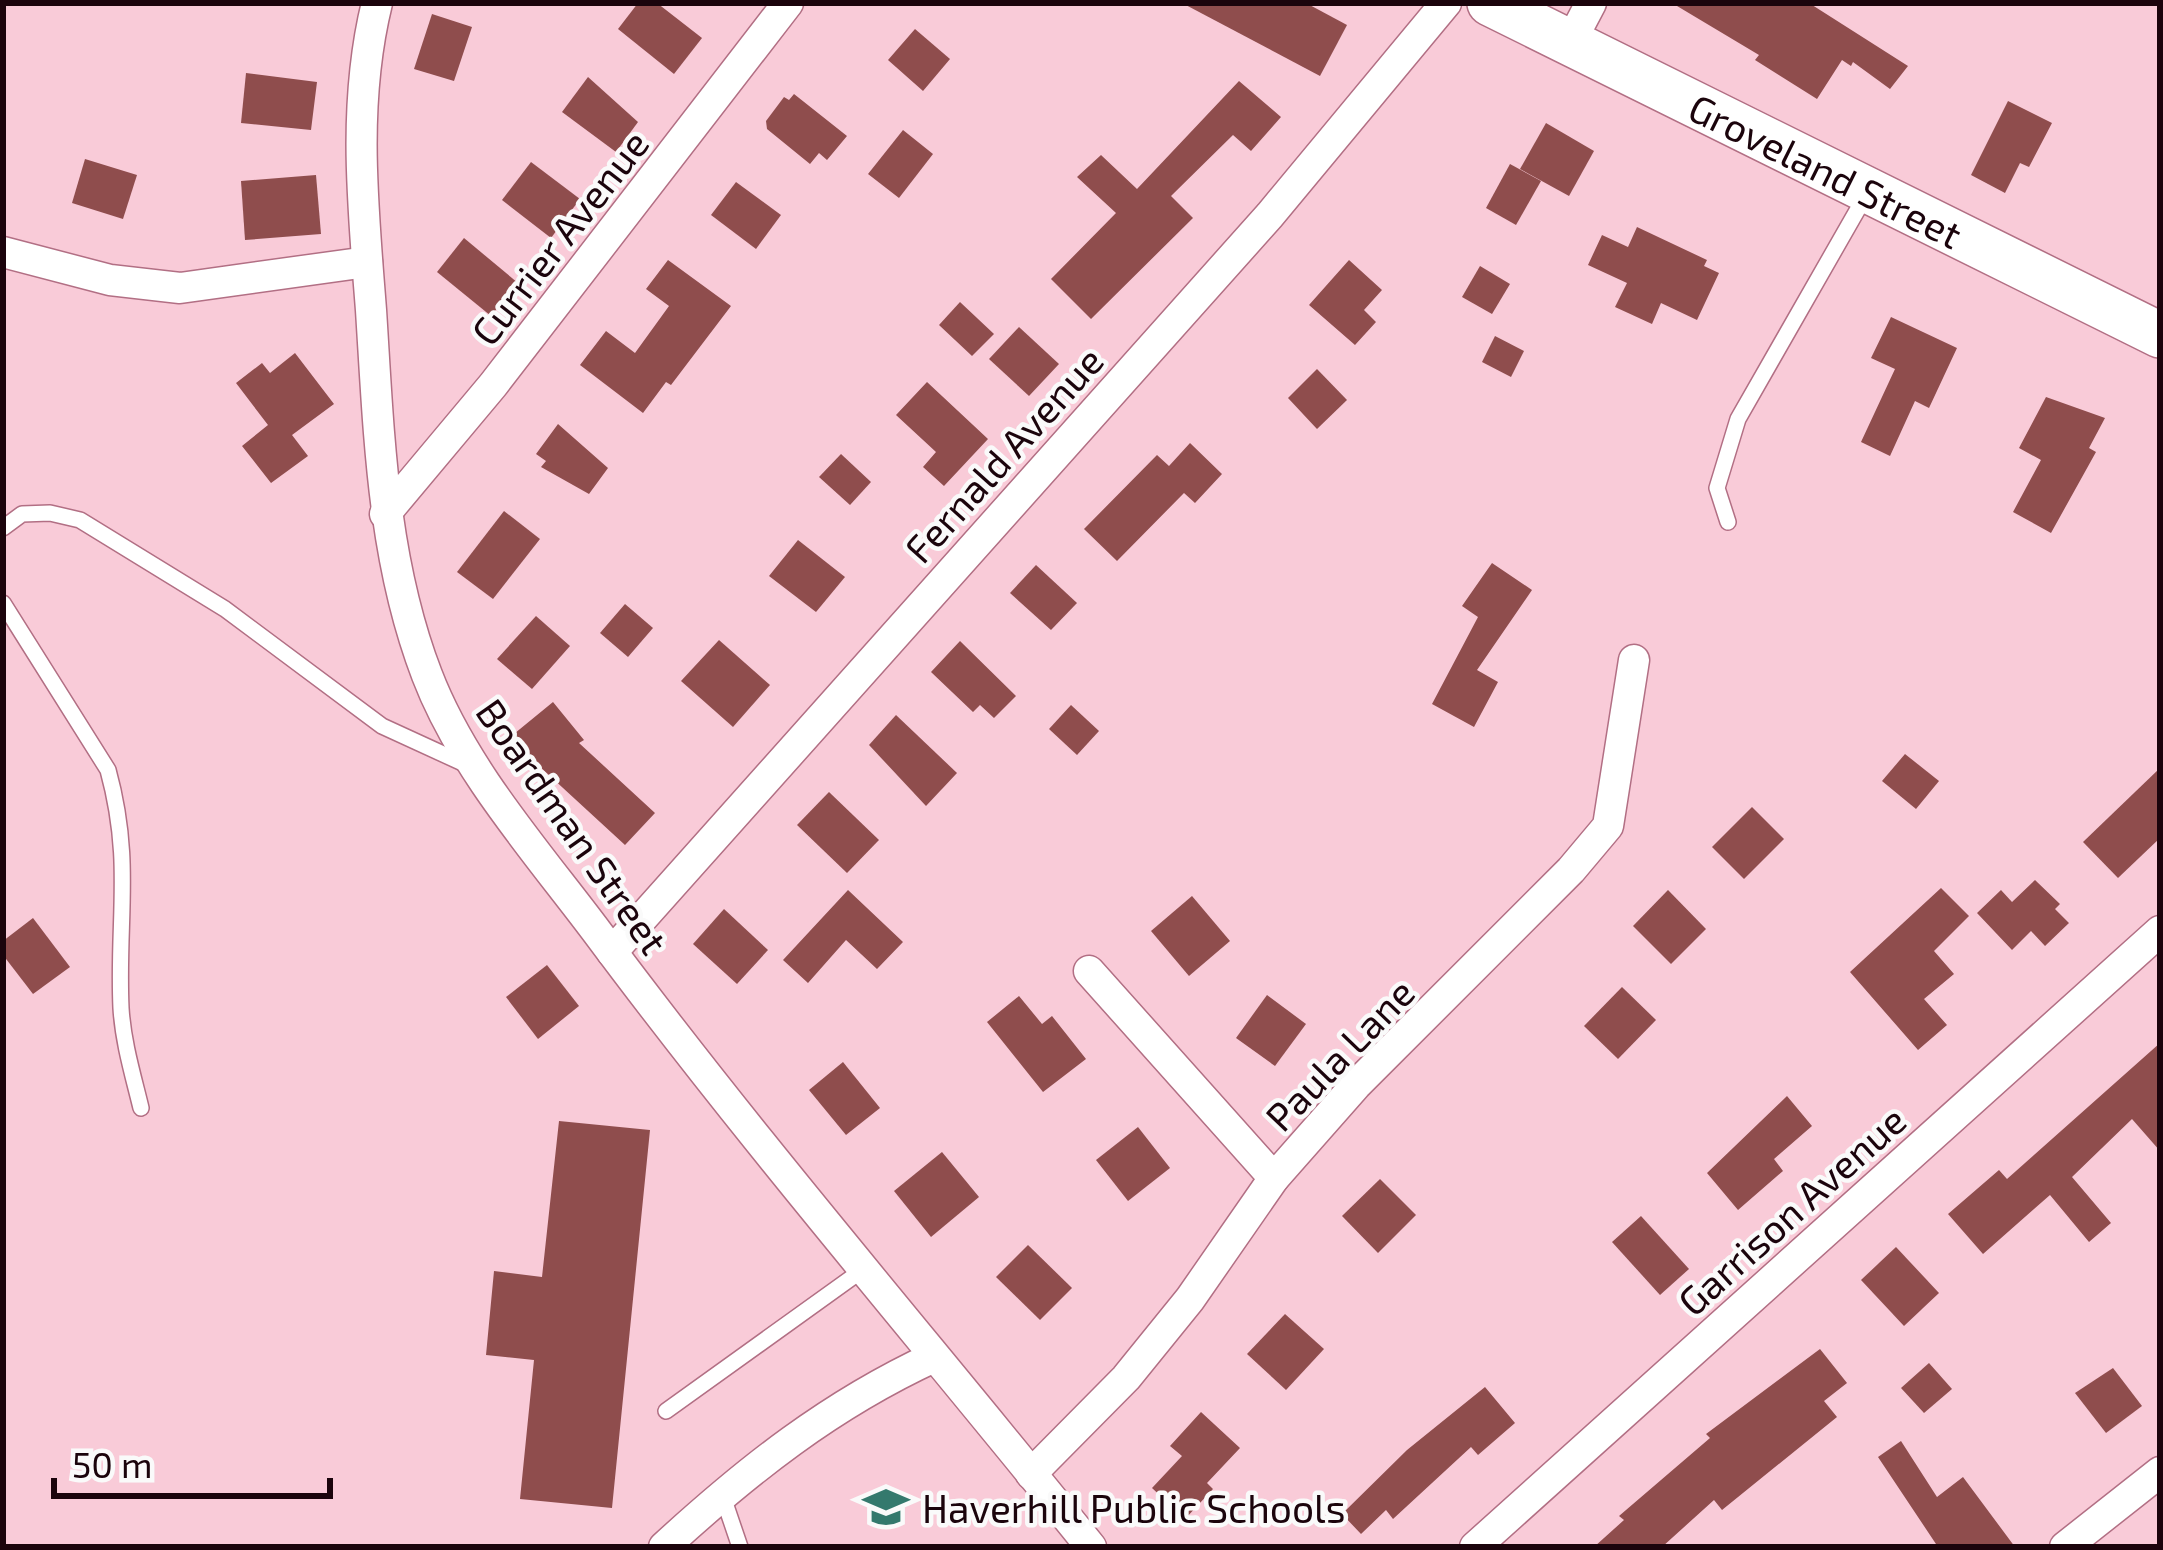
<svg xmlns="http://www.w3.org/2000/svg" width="2163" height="1550" viewBox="0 0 2163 1550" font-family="'Exo 2',sans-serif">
	<rect width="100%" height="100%" fill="#f9cbd8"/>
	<g fill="#8f4d4d">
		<polygon points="638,3 657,3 702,38 674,74 618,29"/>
		<polygon points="1182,3 1306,3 1347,25 1320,76"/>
		<polygon points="1672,3 1809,3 1908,66 1890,89 1853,62 1851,66 1842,60 1817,99 1755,60 1759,55"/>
		<polygon points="432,14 472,27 454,81 414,69"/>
		<polygon points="915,29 950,59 923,91 888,60"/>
		<polygon points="246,73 317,82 311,130 241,123"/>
		<polygon points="588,77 638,122 616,152 562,112"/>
		<polygon points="1239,81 1281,117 1251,151 1233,135 1171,196 1193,218 1091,319 1051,279 1116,213 1077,177 1101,155 1137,189"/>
		<polygon points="794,94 847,136 827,160 819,153 810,164 767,129 766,121 784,97 789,100"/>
		<polygon points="2008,101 2052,123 2029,167 2020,163 2005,193 1971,175"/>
		<polygon points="1546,123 1594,151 1569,196 1520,169"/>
		<polygon points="903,130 933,154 899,198 868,174"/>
		<polygon points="85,159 137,175 123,219 72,203"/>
		<polygon points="531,162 580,199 551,238 502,200"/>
		<polygon points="1510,164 1541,181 1516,225 1486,208"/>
		<polygon points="316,175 321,234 245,240 241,181"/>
		<polygon points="736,182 781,215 756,249 711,215"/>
		<polygon points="1637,227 1707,260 1704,266 1719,273 1697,320 1661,303 1652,324 1615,307 1627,283 1588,265 1602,235 1628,247"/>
		<polygon points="464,238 518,283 491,316 437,272"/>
		<polygon points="668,260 731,306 671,385 666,382 643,413 580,365 606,331 635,353 669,306 646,289"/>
		<polygon points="1349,260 1382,290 1364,310 1376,322 1355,345 1309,305"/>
		<polygon points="1480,266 1510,284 1492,314 1462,297"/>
		<polygon points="960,302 994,334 972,356 939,325"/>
		<polygon points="1891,317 1957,348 1929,408 1915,401 1890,456 1861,442 1895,369 1871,358"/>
		<polygon points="1019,327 1059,364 1029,396 989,359"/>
		<polygon points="1495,336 1524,351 1511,377 1482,362"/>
		<polygon points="295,353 334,404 292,435 308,456 271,483 242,446 268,425 236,383 262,363 270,373"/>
		<polygon points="1317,369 1347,400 1317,429 1288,398"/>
		<polygon points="927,382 988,439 944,486 923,467 936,452 896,415"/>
		<polygon points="2046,397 2105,418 2089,448 2096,452 2051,533 2013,512 2041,460 2019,448"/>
		<polygon points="558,424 608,468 589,494 541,467 546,461 536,454"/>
		<polygon points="1190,443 1222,474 1195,503 1184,493 1117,561 1084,529 1157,455 1169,466"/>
		<polygon points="841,454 871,482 850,505 819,477"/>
		<polygon points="504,511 540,539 493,599 457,572"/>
		<polygon points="798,540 845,577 816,612 769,576"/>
		<polygon points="1492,563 1532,590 1477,670 1498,682 1474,727 1432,704 1478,617 1462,606"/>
		<polygon points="1036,565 1077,603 1051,630 1010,593"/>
		<polygon points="625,604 653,628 628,657 600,633"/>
		<polygon points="536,616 570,646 532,689 497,659"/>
		<polygon points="719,640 770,685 733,727 681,681"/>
		<polygon points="960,641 1016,696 994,718 980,705 973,712 931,672"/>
		<polygon points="553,702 584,740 579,743 655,813 625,845 538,765 533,769 509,738"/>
		<polygon points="1071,705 1099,731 1077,755 1049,729"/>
		<polygon points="896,715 957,773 926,806 869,745"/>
		<polygon points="1905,754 1939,781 1916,809 1882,781"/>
		<polygon points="2160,768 2160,838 2118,878 2083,842"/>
		<polygon points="829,792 879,840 847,873 797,825"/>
		<polygon points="1752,807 1784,839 1744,879 1712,847"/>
		<polygon points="2035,880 2060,904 2055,909 2069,923 2045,946 2031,931 2012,950 1977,913 2001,890 2012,902"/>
		<polygon points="1941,888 1969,916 1934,951 1954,974 1924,999 1947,1025 1918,1050 1850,972"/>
		<polygon points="848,890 903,942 877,969 846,940 808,983 783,960"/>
		<polygon points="1668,890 1706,929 1671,964 1633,926"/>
		<polygon points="1192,896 1230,941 1189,976 1151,931"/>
		<polygon points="724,909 768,950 737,984 693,944"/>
		<polygon points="33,918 70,967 33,994 3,955 3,941"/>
		<polygon points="547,965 579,1006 538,1039 506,997"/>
		<polygon points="1622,987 1656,1020 1618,1059 1584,1026"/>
		<polygon points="1267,995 1306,1024 1275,1066 1236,1038"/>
		<polygon points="1019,996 1042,1024 1052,1016 1086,1059 1043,1092 987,1022"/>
		<polygon points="2160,1043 2160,1151 2132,1119 2072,1177 2111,1223 2089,1242 2050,1195 1983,1254 1948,1214 1999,1170 2007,1179"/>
		<polygon points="843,1062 880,1108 846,1135 809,1090"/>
		<polygon points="1787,1096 1812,1126 1774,1159 1783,1171 1738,1210 1707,1173"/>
		<polygon points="559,1121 650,1130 612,1508 520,1499 534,1360 486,1355 494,1271 542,1277"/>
		<polygon points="1138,1127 1170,1168 1128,1201 1096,1160"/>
		<polygon points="942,1152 979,1197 931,1237 894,1191"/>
		<polygon points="1380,1179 1416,1215 1378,1253 1342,1216"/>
		<polygon points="1641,1216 1689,1269 1660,1295 1612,1242"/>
		<polygon points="1028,1245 1072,1288 1040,1320 996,1277"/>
		<polygon points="1896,1247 1939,1293 1904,1326 1861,1280"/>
		<polygon points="1285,1314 1324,1349 1286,1390 1247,1354"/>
		<polygon points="1820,1349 1847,1383 1824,1401 1837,1417 1722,1510 1714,1500 1662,1547 1594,1547 1624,1520 1619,1516 1710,1438 1706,1434"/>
		<polygon points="1929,1363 1952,1389 1924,1413 1901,1388"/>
		<polygon points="2113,1368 2142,1406 2106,1433 2075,1393"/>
		<polygon points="1485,1387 1515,1423 1478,1455 1471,1447 1393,1519 1386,1510 1361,1534 1342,1514 1407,1450"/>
		<polygon points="1201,1412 1240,1448 1207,1483 1213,1489 1185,1519 1152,1488 1182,1456 1170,1446"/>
		<polygon points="1901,1441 1937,1497 1963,1477 2015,1547 1938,1547 1878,1457"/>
	</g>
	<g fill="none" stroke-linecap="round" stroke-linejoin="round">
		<g stroke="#b26f84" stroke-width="18">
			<g id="lane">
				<polyline points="1728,522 1717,488 1738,419 1866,195"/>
				<polyline points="3,528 22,514 50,513 80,520 225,609 382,726 467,765"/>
				<path d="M3,603L108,770C133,861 117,919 121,1008C123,1042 133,1075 141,1108"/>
				<polyline points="666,1411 861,1271"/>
				<polyline points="722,1494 740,1547"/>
			</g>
		</g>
		<g stroke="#b26f84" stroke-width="33">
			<g id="street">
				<path d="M377,3C352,104 363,207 371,310C379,434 382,558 427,675C463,769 537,852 597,932C754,1143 926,1342 1091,1547"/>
				<polyline points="1570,43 1591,3"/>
				<polyline points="3,252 110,280 180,288 367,262"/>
				<polyline points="385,514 493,385 788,3"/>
				<polyline points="612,952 1270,215 1446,3"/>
				<polyline points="1089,971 1274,1178"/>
				<polyline points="1031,1474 1126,1378 1190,1299 1274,1178 1356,1085 1571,870 1608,826 1634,660"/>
				<path d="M664,1547C748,1470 830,1405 934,1357"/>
				<polyline points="1475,1547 2160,931"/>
				<polyline points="2065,1547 2160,1472"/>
			</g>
		</g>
		<g stroke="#b26f84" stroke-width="48">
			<g id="secondary">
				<path id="s1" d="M1490,3L2160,335"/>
			</g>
		</g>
		<use href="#lane" stroke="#fff" stroke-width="15"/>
		<use href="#street" stroke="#fff" stroke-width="30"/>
		<use href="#secondary" stroke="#fff" stroke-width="45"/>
	</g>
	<defs>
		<g id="school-bare" transform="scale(3.6)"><path d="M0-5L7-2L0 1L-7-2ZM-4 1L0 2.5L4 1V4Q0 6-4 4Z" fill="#34796d" stroke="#fafafa" stroke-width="2.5" paint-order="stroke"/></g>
	</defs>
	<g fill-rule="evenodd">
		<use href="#school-bare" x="886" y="1507"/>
	</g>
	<g text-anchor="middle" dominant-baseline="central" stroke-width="9" stroke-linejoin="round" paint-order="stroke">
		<g font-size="39" fill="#1b040c" stroke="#fafafa">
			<text stroke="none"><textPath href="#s1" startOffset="375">Groveland Street</textPath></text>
			<text transform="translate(559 237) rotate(-52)">Currier Avenue</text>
			<text transform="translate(1003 454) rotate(-48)">Fernald Avenue</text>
			<text transform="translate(573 826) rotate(55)">Boardman Street</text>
			<text transform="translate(1339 1054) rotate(-46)">Paula Lane</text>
			<text transform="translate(1791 1210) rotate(-42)">Garrison Avenue</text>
		</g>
		<g font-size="39" fill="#1b040c" stroke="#fafafa" text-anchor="start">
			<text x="922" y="1507">Haverhill Public Schools</text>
		</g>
	</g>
	<rect width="2163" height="1550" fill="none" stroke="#1b040c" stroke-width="12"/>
	<path d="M54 1478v18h276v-18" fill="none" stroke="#1b040c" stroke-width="6"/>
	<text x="72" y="1478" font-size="36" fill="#1b040c" stroke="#fafafa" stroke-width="9" paint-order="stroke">50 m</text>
</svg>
